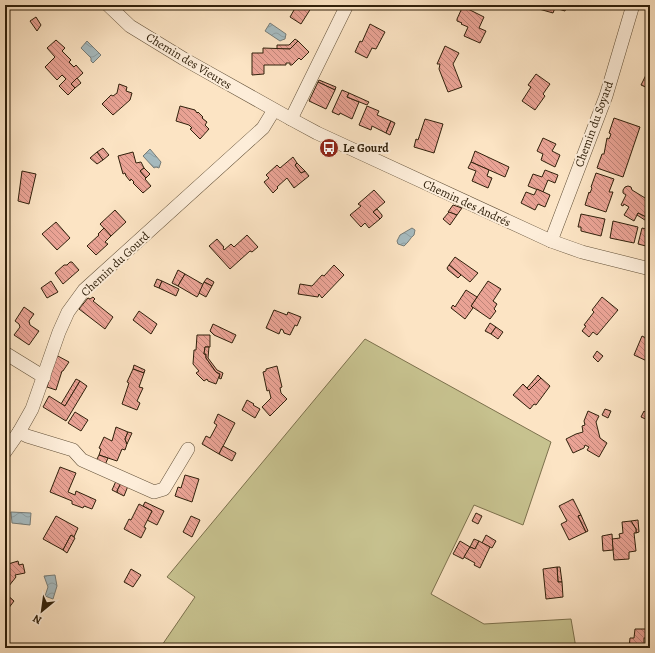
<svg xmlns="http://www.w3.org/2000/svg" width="655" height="653" viewBox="0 0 655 653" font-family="Alegreya,serif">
	<defs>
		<pattern id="water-waves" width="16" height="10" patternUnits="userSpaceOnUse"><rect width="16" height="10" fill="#a6bbc0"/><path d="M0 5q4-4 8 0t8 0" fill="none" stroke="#8fa0a4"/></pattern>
		<pattern id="building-back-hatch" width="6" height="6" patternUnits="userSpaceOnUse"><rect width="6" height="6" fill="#eaa395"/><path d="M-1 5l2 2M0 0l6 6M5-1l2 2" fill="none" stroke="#be8478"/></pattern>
	</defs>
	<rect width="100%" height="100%" fill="#fce4c4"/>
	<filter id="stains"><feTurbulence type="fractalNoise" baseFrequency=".005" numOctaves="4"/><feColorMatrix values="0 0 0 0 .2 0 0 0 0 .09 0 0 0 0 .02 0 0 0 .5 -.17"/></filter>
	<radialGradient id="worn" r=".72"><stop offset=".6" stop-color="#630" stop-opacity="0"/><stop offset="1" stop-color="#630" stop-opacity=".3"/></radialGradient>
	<polygon fill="#c7c28f" stroke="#7c714d" points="365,339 551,442 523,525 474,505 431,594 484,624 571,619 576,648 160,648 195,597 167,577"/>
	<g fill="url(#water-waves)" stroke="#777d78">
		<polygon points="270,23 286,34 285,39 282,40 280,41 265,31"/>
		<polygon points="87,41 101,55 93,63 91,61 91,58 81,48"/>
		<polygon points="150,149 161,162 159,168 156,167 154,168 143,156"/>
		<path d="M412,228L415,230L414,235C410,238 409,242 404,246L398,244L397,241L400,235Z"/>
		<polygon points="11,512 31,513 30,525 12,523"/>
		<polygon points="55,575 57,586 53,599 45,596 48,587 44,576"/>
	</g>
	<g fill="url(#building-back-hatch)" stroke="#30200b">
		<polygon points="287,5 313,5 301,24 290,17 294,10"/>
		<polygon points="540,5 567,5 565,11 555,8 553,13 539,9"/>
		<polygon points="464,7 484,17 479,28 486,31 480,43 464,36 468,27 461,24 462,23 457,21 457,19 462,8"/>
		<polygon points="36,17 41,25 37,31 30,21"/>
		<polygon points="370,24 385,32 376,49 372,48 367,58 355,52 360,41 362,42"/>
		<polygon points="295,39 298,41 290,49 277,49 277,45 289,45"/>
		<polygon points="56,40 65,48 62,51 71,60 69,62 74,67 76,65 83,73 71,84 75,88 68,95 59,86 66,79 62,75 57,80 45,67 55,57 47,48"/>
		<polygon points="298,41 309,52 301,60 299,58 292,65 290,65 290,63 286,63 286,65 264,65 264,74 252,75 252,53 263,53 263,48 290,49"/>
		<polygon points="445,46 459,53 453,64 462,87 448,92 439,69 440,64 437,64"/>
		<polygon points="648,71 650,72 650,89 641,85"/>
		<polygon points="536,74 550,84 543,94 545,96 535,110 522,101 531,87 528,85"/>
		<polygon points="77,78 81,83 75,88 71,84"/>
		<polygon points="319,80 336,87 335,90 318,82"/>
		<polygon points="318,82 335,90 326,109 309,101"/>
		<polygon points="119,84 127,87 126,91 132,93 130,100 113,115 102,104 111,95 113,96 117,93"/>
		<polygon points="342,90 349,93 347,97 359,102 352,119 340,113 339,115 332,112"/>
		<polygon points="349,93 369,102 367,105 347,97"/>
		<polygon points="180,106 195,110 197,113 198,112 203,117 202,118 207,122 205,125 209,129 200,139 190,129 192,128 189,125 176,121"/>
		<polygon points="367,106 379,111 377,115 391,121 386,133 372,126 371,130 359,125"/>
		<polygon points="614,118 640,127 623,177 597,168 602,154 604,154 607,138 609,139 611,134 609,133"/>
		<polygon points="425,119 443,124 434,153 414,147 416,139 418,140"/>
		<polygon points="391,121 395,123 390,135 386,133"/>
		<polygon points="543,138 556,144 552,151 560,155 555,167 541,160 543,154 537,151"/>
		<polygon points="103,148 109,155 103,160 97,152"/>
		<polygon points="475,151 509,167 505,177 471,162"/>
		<polygon points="97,152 103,160 97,164 90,158"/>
		<polygon points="133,152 136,163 141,162 144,168 140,171 146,178 145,179 151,186 143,193 133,183 134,182 131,179 130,181 126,176 125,173 123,174 118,156"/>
		<polygon points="293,157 297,163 295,165 301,173 305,171 309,176 294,188 287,178 277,187 278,188 273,193 264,182 269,178 266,175 277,165 280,168"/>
		<polygon points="471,162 489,170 487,176 492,178 488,188 472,181 476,171 468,168"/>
		<polygon points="297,163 305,171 301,173 295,165"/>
		<polygon points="144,168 150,174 146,178 140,171"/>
		<polygon points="545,170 558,175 555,183 548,180 543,192 528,186 533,174 542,177"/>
		<polygon points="22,171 36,174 29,204 18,201"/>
		<polygon points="596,173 614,179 609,192 613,192 606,212 585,205 589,192 590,193 592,188 591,187"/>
		<polygon points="628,186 631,187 632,190 650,201 650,216 648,214 646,217 638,213 634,221 624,215 629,207 624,204 623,206 621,205 626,195 623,193 623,190 625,187"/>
		<polygon points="537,189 550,195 545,207 538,204 535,210 521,203 526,192 534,195"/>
		<polygon points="374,190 385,202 373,212 380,219 369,228 365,223 361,227 350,215 361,206 358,204"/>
		<polygon points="453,205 462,208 457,215 448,212"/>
		<polygon points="377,209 382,215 382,217 380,219 373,212"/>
		<polygon points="115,210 126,222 111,236 100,224"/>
		<polygon points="449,212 457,215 450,225 443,219"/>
		<polygon points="638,213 646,217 648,214 650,216 648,222 637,215"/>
		<polygon points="581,214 605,219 601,236 581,231 581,227 578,227"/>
		<polygon points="613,221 638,227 634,243 610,238"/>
		<polygon points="56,222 70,238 57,250 42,234"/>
		<polygon points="104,228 111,236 105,242 108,244 96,255 87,246 99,235 98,234"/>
		<polygon points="642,228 650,230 650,247 638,244"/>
		<polygon points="247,235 258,247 252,252 250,251 230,269 209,246 217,239 224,247 223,248 224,250 231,244 234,247"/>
		<polygon points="455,257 478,273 470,282 449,265"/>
		<polygon points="70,262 72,262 79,270 63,284 55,273 64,265 67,265"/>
		<polygon points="334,265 344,275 322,298 319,294 318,297 298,294 300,284 312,286 322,275 324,276"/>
		<polygon points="449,265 461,275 458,278 448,270 447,268"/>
		<polygon points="178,270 185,274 178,286 172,283"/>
		<polygon points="185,274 204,285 197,297 178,286"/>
		<polygon points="207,278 214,282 212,286 204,282"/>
		<polygon points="157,279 162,281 159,288 154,286"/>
		<polygon points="51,281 58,292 47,298 41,288"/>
		<polygon points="162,281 179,289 176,296 159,288"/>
		<polygon points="488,281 501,289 493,301 497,304 494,309 496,311 490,319 471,306"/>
		<polygon points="204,282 212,286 206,297 199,293"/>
		<polygon points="466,290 477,297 471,306 473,308 465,319 451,308 453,305 455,307"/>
		<polygon points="93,297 95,299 93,301 113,317 105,329 79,309 88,298 90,299"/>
		<polygon points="602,297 618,310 597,335 593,332 589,337 582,331 586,326 584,325 594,312 592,310"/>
		<polygon points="24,307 34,314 29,321 30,325 39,331 29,345 14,335 20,327 19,324 15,321"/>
		<polygon points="274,310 287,315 288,312 301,317 297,326 295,325 290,335 284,333 283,330 281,329 279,334 266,328"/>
		<polygon points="139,311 157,324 151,334 133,320"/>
		<polygon points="490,323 496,327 491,334 485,331"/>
		<polygon points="213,324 236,335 232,343 214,335 210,331"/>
		<polygon points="496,327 503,332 498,339 491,334"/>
		<polygon points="197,335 210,335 210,347 205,347 204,354 206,354 206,358 216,372 220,374 216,384 208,381 207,379 204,381 196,373 199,371 193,364 194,350 196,350"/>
		<polygon points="642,336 650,340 650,355 647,361 634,355"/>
		<polygon points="205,347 209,347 208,358 217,370 223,373 221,379 219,378 220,374 216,372 206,358 206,354 204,354"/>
		<polygon points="597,351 603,356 598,362 593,357"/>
		<polygon points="56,355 69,362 63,371 62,371 56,390 47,387"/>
		<polygon points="134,365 145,370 144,373 133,369"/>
		<polygon points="277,366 282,387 280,388 281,393 287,399 270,416 262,407 271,398 269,390 267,391 263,372 266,371 266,369"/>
		<polygon points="133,369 144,373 139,387 143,388 137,401 140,403 137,410 122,404 129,383 127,382"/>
		<polygon points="538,375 541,378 529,390 527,388"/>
		<polygon points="541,378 550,386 536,405 534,404 530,409 513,395 523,384 529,390"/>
		<polygon points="76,379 80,381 65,406 61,404"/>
		<polygon points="80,381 87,386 66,421 43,407 49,396 65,406"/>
		<polygon points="650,397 650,421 641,417 644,411 645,412 650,402 648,401"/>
		<polygon points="247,400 254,404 253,405 260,409 255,418 242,410"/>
		<polygon points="605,409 611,411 608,418 602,415"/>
		<polygon points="588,411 599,416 596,422 600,438 607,443 599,457 587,450 589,447 585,445 584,448 573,453 566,439 576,434 583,432 582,426 585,425 584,421"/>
		<polygon points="75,412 88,420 81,431 68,423"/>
		<polygon points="218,414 235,423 219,454 202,444 206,436 210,438 217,425 214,423"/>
		<polygon points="116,427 128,432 125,439 127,444 125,450 122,449 117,461 99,455 101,449 99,448 104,437 112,441"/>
		<polygon points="128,432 132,433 127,444 125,439"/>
		<polygon points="223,446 236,453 232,461 219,454"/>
		<polygon points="99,455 108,458 105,465 96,461"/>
		<polygon points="60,467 76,473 68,492 75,495 76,491 96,500 92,509 84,506 83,508 72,504 72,501 50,492"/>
		<polygon points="185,475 199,479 192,502 175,496 178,487 181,488"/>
		<polygon points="116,481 121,483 117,491 118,493 112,490"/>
		<polygon points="121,483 128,486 124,496 118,493 117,491"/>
		<polygon points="573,499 581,515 578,516 586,532 569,540 561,524 567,521 559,506"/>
		<polygon points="145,502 164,511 157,525 147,520 152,511 143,506"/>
		<polygon points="139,504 152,511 144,527 146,528 141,538 124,529 129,519 131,520"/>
		<polygon points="476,513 482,516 478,524 472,521"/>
		<polygon points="581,515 588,531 586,532 578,516"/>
		<polygon points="56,516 78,528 74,537 71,535 63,550 43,539"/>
		<polygon points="191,516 200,520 192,537 183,532"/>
		<polygon points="638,520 639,532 636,533 636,529 631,521"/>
		<polygon points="631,521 636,529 636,533 634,533 636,551 629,552 629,559 614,560 612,539 620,538 619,534 623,533 622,522"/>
		<polygon points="612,534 613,550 603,551 602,536"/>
		<polygon points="71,535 75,538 67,553 63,550"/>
		<polygon points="486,535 496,541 492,548 482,543"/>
		<polygon points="474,539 479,541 475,549 470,547"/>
		<polygon points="460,541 470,547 463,559 453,554"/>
		<polygon points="479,541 490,547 480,568 474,565 475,563 464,557 470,547 475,549"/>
		<polygon points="18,561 19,565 23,564 25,573 15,575 16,577 5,591 5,565"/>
		<polygon points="557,567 560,567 562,582 558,582"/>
		<polygon points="557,567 558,582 562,582 563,597 546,599 543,569"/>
		<polygon points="131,569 141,575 133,587 124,582"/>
		<polygon points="5,593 14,601 5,613"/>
		<polygon points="635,629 647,629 646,638 644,638 644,648 629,648 630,638 634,638"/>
	</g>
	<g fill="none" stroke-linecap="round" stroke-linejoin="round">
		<g stroke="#635139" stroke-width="14">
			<g id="minor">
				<polyline points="108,5 130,26 184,59 291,119 317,133 551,241 582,252 650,269"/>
				<polyline points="291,119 347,5"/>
				<polyline points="551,241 606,96 633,5"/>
				<polyline points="5,353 44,377"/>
				<polyline points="19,432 27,436 73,450 82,460 154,492 164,489 188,449"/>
				<polyline points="5,452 19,432 32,409 59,332 68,312 84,290 263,128 274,110"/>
			</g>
		</g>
		<use href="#minor" stroke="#fdedd9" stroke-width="13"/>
	</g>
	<defs>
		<g id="bus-disc" transform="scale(1)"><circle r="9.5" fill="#8f2418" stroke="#fdedd9"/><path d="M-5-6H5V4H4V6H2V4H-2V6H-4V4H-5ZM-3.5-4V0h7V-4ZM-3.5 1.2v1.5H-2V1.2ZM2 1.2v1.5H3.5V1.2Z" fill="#fff"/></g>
	</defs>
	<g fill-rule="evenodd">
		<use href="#bus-disc" x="329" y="148"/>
	</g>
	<g text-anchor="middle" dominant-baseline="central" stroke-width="4" stroke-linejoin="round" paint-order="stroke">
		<g font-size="12" fill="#30200b" stroke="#fdedd9">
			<text transform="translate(189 61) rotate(31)">Chemin des Vieures</text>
			<text transform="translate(594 124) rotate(-70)">Chemin du Soyard</text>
			<text transform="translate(467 203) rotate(25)">Chemin des Andrés</text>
			<text transform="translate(115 264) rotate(-43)">Chemin du Gourd</text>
		</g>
		<g font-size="12" font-weight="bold" fill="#30200b" stroke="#fdedd9" text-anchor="start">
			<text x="343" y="148">Le Gourd</text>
		</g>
	</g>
	<rect width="655" height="653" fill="none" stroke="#fce4c4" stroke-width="20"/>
	<rect x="6" y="6" width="643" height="641" fill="none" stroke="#30200b" stroke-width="2"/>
	<rect x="10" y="10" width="635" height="633" fill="none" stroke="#30200b"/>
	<g transform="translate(42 611) rotate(209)" stroke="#fdedd9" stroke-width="3" paint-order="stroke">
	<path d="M0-3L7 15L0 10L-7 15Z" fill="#30200b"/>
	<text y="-6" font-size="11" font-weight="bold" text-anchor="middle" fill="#30200b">N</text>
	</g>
	<rect width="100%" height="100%" filter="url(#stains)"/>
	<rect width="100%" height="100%" fill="url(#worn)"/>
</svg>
